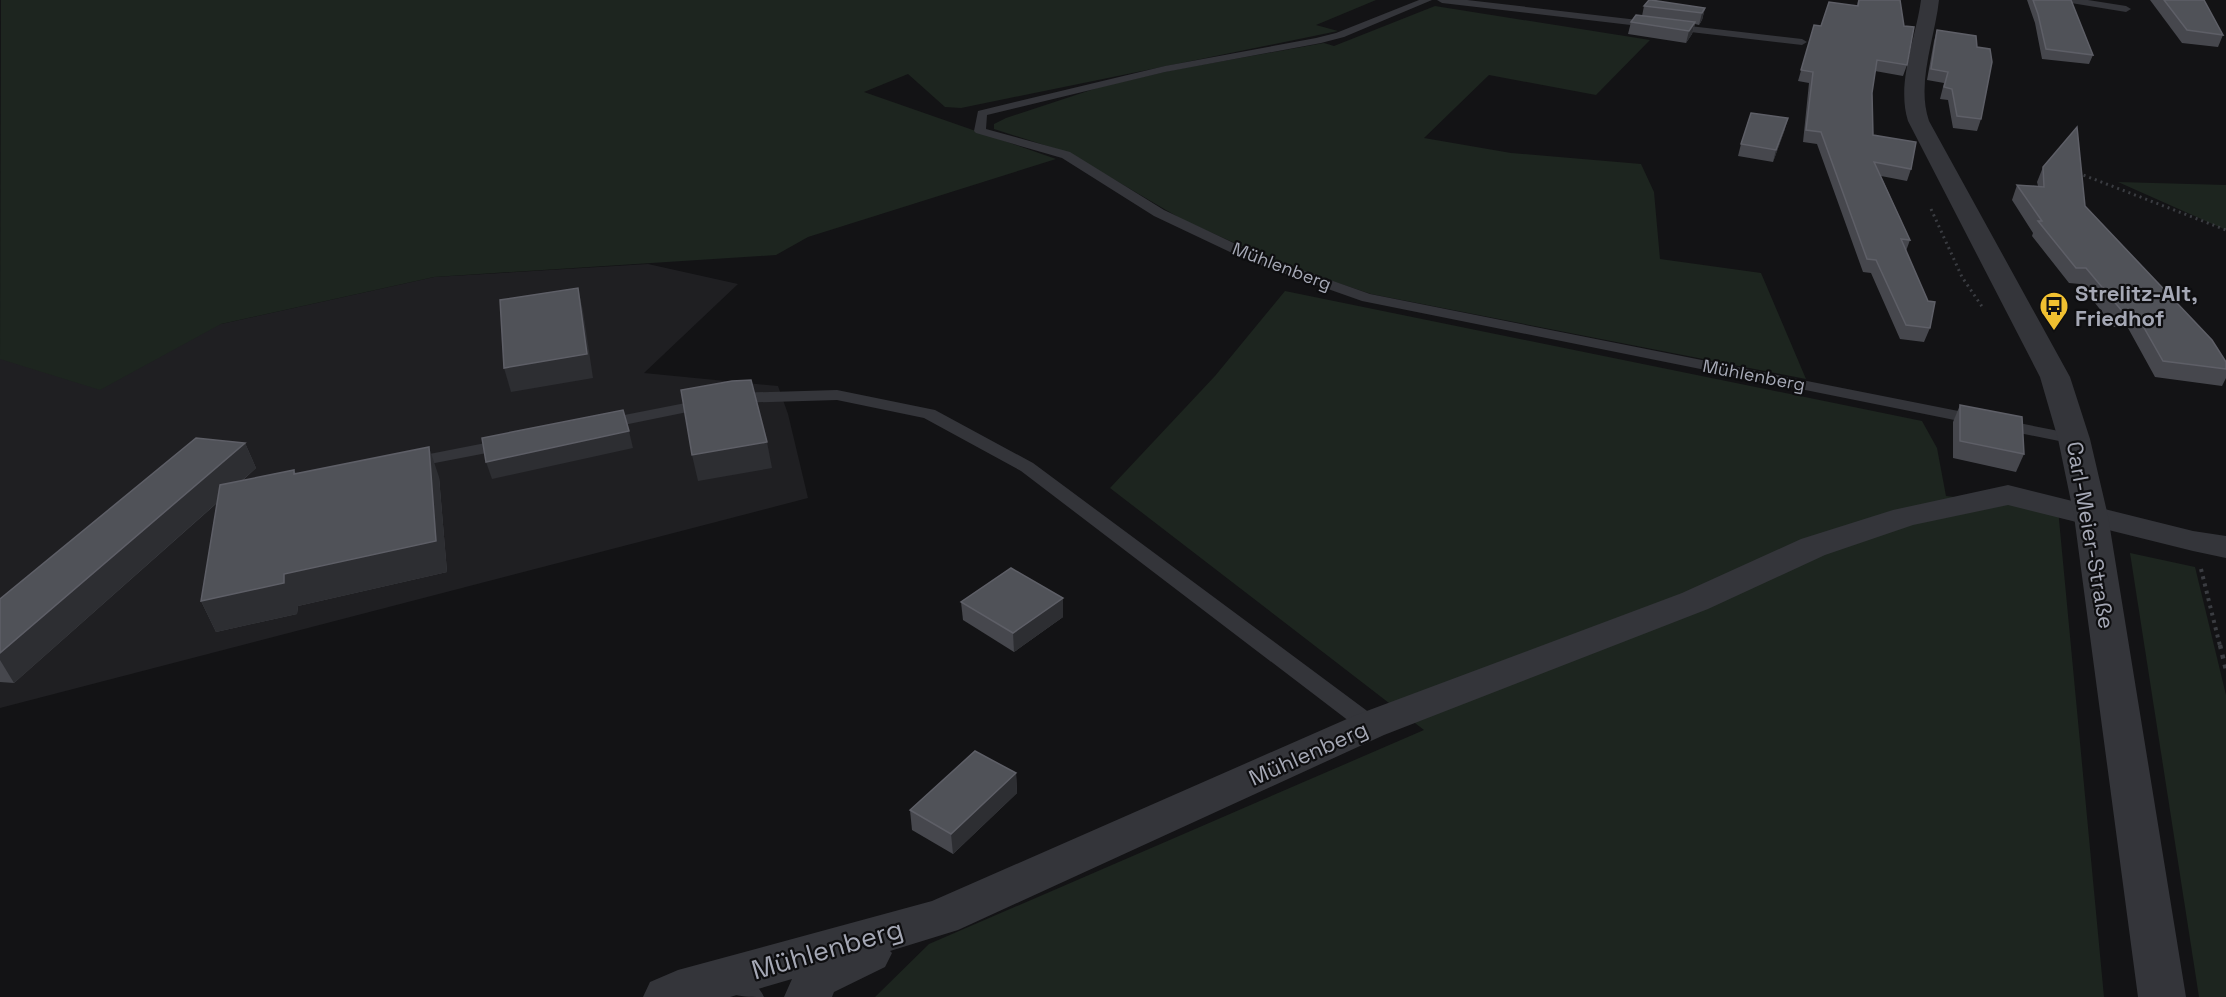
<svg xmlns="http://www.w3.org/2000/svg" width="2226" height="997" viewBox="0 0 2226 997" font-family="'Space Grotesk',sans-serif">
	<rect width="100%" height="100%" fill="#131315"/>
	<polygon fill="#1f1f22" points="648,264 738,284 644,373 778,386 788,414 808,498 0,708 0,349 221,324 434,277"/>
	<g fill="#1d251f">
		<polygon points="1,0 1376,0 1316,25 1338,31 961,108 945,107 908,74 864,92 1056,159 808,237 776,255 434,277 221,324 100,390 0,359"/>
		<polygon points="1435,6 1650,40 1596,95 1489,75 1424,138 1511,153 1641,164 1654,192 1660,259 1761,273 1806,379 1371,294 1284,265 1183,220 1069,153 994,129 994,124 1006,118 1100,87 1173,70 1324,43 1334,46"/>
		<polygon points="2118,182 2226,185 2226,230"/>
		<polygon points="1285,291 1922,421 1937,448 1946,496 2058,509 2104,997 875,997 929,944 1424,730 1110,488 1215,376"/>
		<polygon points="2130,553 2195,567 2226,695 2226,997 2199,997"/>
	</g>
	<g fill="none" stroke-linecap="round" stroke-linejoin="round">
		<g stroke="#3a3c41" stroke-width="3" stroke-dasharray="2 4" stroke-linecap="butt">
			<polyline points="2078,173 2226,230"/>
			<polyline points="1931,209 1962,277 1983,308"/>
		</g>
		<polyline stroke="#3a3c41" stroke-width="4" stroke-dasharray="3 4.5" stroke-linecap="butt" points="2201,569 2220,646"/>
		<polyline stroke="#3a3c41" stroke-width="4.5" stroke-dasharray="4 6" stroke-linecap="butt" points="2220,645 2226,670"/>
		<g fill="#34353a" fill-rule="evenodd">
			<polygon points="1419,0 1432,0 1344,37 1321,43 1165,72 987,115 986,129 1070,152 1164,210 1259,255 1370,294 2074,434 2080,435 2082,439 2080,443 2074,444 1362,301 1249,261 1154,216 1062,158 976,133 974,131 978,111 1165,66 1316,38 1336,33"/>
			<polygon points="1437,0 1467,0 1802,39 1807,42 1802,45 1442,3"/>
			<polygon points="2066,0 2088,0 2126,6 2131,9 2126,12 2071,3"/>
			<polygon points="837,390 935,410 1033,463 1378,719 1381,725 1378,731 1370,733 1362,731 1021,471 924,418 837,400 733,403 725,398 733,393"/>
			<polygon points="706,399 712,401 714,404 712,407 604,429 596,424 604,419"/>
			<polygon points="506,439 512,440 515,444 512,448 409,468 403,467 400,463 403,459 409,458"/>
			<path d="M726,967C740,972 758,983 764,997C743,997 724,997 713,978L717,970Z"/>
		</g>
		<polygon fill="#34353a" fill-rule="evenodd" points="2008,485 2193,531 2226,536 2226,558 2193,551 2008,505 1913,525 1825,555 1708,609 1384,735 958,930 890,951 892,953 885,967 834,992 832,997 784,997 792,979 730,997 643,997 650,982 678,970 932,901 1356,715 1682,593 1801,539 1893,510"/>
		<path fill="#34353a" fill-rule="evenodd" d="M1921,0H1939C1935,38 1916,83 1929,121L2070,377L2090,439L2108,516L2186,997H2138L2074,516L2058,439L2040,377L1908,121C1896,83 1916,38 1921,0Z"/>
	</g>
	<g fill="#46474d">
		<polygon points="1858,0 1900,0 1907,65 1903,76 1875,71 1872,93 1873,135 1911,169 1907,181 1881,176 1910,240 1906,251 1930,328 1924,342 1900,339 1871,273 1863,272 1817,144 1803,142 1809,83 1798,81 1814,25 1821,26 1857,6"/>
		<polygon points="2027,0 2071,0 2093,55 2089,64 2042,59 2035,23"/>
		<polygon points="2150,0 2204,0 2223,35 2218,47 2182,43"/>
		<polygon points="1644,6 1705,8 1702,20 1699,25 1695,24 1692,34 1686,43 1628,34 1631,22 1642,16"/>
		<polygon points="1937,30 1981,119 1977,131 1953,128 1948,100 1940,99 1944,83 1927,80 1934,41"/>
		<polygon points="1785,129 1773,162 1738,156 1741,144"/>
		<polygon points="2043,167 2085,206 2226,369 2226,378 2222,386 2155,377 2128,328 2114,327 2080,284 2069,283 2032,236 2033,233 2012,200 2017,185 2038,186 2037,182"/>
		<polygon points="1960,405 2024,454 2016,472 1953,458 1953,422"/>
		<polygon points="245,443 256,468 242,481 294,470 296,474 439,477 447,572 298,606 297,614 216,632 201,601 217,503 14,683 0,682 0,599"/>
		<polygon points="961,602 1063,617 1014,652 963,620"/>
		<polygon points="1016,773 1017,793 953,854 912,830 910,810"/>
	</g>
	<g fill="#2d2e32">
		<polygon points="1705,8 1702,20 1699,25 1702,13"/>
		<polygon points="1695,22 1692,34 1686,43 1689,31"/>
		<polygon points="1788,118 1785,129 1773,162 1776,150"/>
		<polygon points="578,288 583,311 593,378 511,392 504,368"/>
		<polygon points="629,431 633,448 492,479 486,462"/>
		<polygon points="767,442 772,468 698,481 692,455"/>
		<polygon points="245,443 256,468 14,683 0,660 0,653"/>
		<polygon points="429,447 439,477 447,572 298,606 297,614 216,632 201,601 284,574"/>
		<polygon points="1063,598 1063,617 1014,652 1013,633"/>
		<polygon points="1016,773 1017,793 953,854 951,834"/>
	</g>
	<g fill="#505258" stroke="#5e5f67" stroke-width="1.5">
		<polygon points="1649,0 1651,0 1705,8 1702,13 1644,6"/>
		<polygon points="1859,0 1900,0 1904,26 1914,27 1907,65 1877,60 1872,93 1873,135 1916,142 1911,169 1874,162 1910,240 1901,239 1928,301 1935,302 1930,328 1906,325 1876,260 1867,259 1821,132 1806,130 1813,72 1801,70 1814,25 1821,26 1829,2 1858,6"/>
		<polygon points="2033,0 2071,0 2093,55 2046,49 2038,14"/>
		<polygon points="2164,0 2204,0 2223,35 2187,30"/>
		<polygon points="1636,15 1695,22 1689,31 1631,22"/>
		<polygon points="1937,30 1976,36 1977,47 1990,49 1992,62 1981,119 1957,116 1952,89 1944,87 1948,72 1931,69"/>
		<polygon points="1751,113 1788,118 1776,150 1741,144"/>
		<polygon points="2077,127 2085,206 2212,340 2226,362 2226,369 2163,361 2135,312 2122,311 2086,268 2076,268 2038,221 2042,221 2017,185 2044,187 2043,167"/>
		<polygon points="578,288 587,354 504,368 500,300"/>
		<polygon points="751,380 767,442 692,455 681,390 732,381"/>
		<polygon points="1960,405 2022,417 2024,454 1960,441"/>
		<polygon points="623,410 629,431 486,462 482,438"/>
		<polygon points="196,438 245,443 0,653 0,599"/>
		<polygon points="429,447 436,541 284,574 284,583 201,601 220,485 294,470 294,474"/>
		<polygon points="1011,568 1063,598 1013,633 961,602"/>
		<polygon points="975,751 1016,773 951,834 910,810"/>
	</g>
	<defs>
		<g id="bus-pin" transform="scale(1.5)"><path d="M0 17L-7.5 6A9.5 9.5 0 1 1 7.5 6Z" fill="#f0c030" stroke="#0e0e10"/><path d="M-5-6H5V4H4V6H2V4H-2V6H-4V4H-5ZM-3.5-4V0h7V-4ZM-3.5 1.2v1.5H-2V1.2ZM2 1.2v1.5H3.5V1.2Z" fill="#111"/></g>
	</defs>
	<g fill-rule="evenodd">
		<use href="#bus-pin" x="2054" y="306"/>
	</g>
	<g text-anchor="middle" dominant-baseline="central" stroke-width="4.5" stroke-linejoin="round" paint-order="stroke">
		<g font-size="18" fill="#a5a8b5" stroke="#0e0e10">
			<text transform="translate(1282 266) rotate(21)">Mühlenberg</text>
			<text transform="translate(1754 375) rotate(11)">Mühlenberg</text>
		</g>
		<g font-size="22" font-weight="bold" fill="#a5a8b5" stroke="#0e0e10" text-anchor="start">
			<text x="2075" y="293">Strelitz-Alt,<tspan x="2075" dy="25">Friedhof</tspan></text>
		</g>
		<g font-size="22" fill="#a5a8b5" stroke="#0e0e10">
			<text transform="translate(2091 535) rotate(80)">Carl-Meier-Straße</text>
			<text transform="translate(1308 753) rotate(-24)">Mühlenberg</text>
		</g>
		<g font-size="27" fill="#a5a8b5" stroke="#0e0e10">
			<text transform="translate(827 949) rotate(-16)">Mühlenberg</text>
		</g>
	</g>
</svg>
